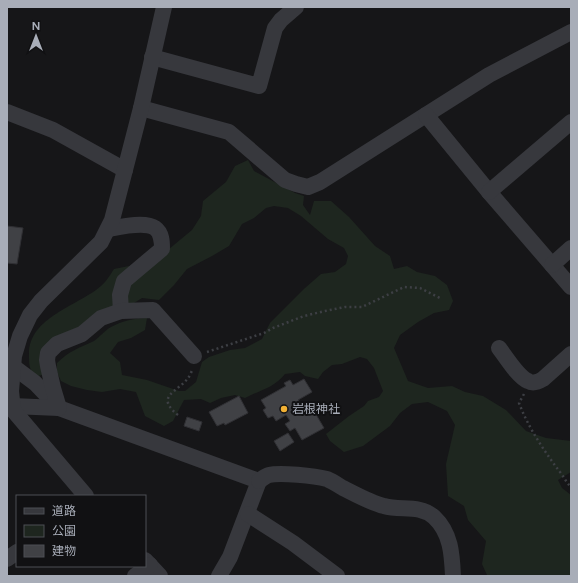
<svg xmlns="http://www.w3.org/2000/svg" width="578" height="583" viewBox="0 0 578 583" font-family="Figtree,'Noto Sans JP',sans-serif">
	<rect width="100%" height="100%" fill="#161618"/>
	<path fill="#1e261f" d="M248,160L254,171L295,193L304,196L303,205L310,215L314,201H331L349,217L375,246L390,256L394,269L407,266L417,272L435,276L447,285L453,301L449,310L434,313L418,322L400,335L394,348L408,381L428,388L452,386L465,392L483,396L506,410L526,431L546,438L571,441V472L558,480L562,488L571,495V576H489L487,575L482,564L486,541L468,520L464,506L448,496L446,464L455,425L447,411L428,402L412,404L400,413L390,426L363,446L344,452L330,441L326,434L349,416L364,406L368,401L379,397L383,391L374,368L367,359L360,357L342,364L332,365L323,372L318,379L305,376L300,372L285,374C274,388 260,390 245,398L235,395L221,398L210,403L201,399L184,400L173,421L164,426L145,416L136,392L120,389L102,392L87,390L71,386L61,381L57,372V363C69,351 79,348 94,341C100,337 105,330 111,327C122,321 135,318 147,318L145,330L131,338L118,342L110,353L120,362L122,375L147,380L179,391H185L196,382L202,362L209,357L230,350L245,348L262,339L270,323L305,288L321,274L335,272L346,264L348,256L344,248L328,239L301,216L288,208L274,206L266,208L254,218L242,224L229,246L212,256L187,269L174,285L159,300L142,298L42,361V375L35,377C29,368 29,365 29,354C29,317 78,306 101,286C106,282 110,275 114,269L134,265L163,254L192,230L201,216L203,201L226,182L235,166Z"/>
	<g fill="#404145" stroke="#303034">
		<polygon points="7,226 23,228 17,264 7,263"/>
		<polygon points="304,379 312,392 298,400 304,410 311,406 324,428 302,440 295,428 290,431 285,424 290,421 286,415 276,421 273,416 268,418 263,410 266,408 261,400 286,386 284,383 290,380 293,385"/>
		<polygon points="239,396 248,413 225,425 224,423 217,426 209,412"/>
		<polygon points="187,417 202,422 199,431 184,426"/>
		<polygon points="288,433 294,442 280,451 274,441"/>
	</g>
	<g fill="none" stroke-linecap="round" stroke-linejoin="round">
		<g stroke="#3d3f44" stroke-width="2.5" stroke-dasharray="2 3" stroke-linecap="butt">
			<polyline points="207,352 264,333 273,328 304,316 325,311 345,307 362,307 404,287 420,288 440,298"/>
			<path d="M524,394L519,403C528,427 544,451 560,472C564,477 566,482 571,487"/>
			<path d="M178,415C154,396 178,392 188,378C190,376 191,372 193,369"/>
		</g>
		<g stroke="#37383d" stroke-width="16">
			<polyline points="152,57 259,86 275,28 281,20 296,7"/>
			<polyline points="141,108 229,132 285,180 296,184 308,187 320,182 489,75 571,32"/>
			<polyline points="7,112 53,130 125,170"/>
			<polyline points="426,115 489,192 571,287"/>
			<polyline points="489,192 571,122"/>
			<path d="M108,229C119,227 145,221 155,228C162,233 162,242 162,249L124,281L120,295L121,311"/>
			<polyline points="552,265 571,248"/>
			<path d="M499,348C506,357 518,377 528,381C533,384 538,382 543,379L571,354"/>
			<polyline points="7,362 35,383 59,408 259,481 230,557 219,576"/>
			<polyline points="12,406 59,408 53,388 48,366 47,360 48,353 57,344 82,334 101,318 121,311 153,310 194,356"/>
			<path d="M259,481C262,479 265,476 269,475C280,472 315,476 327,479C332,481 338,485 343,488C355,494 371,503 384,506C401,511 419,504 434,517C451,533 452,554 453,576"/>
			<polyline points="86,496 13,410 11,391 14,356 20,336 30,315 41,301 101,242 112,220 141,108 164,7"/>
			<polyline points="248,514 293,543 337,576"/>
			<polyline points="7,559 17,552"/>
			<polyline points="145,560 160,576"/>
			<polyline points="135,576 150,565"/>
		</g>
	</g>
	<circle fill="#f2b134" stroke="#111113" stroke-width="1.5" cx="284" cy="409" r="4"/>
	<g text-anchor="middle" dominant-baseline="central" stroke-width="4" stroke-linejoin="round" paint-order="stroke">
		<g font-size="12" fill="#a8adb8" stroke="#111113" text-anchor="start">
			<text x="292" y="409">岩根神社</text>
		</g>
	</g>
	<rect width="578" height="583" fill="none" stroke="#a8adb8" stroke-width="16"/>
	<rect x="16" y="495" width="130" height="72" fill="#111113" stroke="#4d4f55"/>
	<rect x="24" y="508" width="20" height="6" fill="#37383d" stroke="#4d4f55"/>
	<text x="52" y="515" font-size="12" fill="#a8adb8">道路</text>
	<rect x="24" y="525" width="20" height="12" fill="#1e261f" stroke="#4d4f55"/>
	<text x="52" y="535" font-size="12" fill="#a8adb8">公園</text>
	<rect x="24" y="545" width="20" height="12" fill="#404145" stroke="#4d4f55"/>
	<text x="52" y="555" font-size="12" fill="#a8adb8">建物</text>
	<g transform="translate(36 36)" stroke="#111113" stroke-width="3" paint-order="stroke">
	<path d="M0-3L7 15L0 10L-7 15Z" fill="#a8adb8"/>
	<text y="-6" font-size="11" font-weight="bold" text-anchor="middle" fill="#a8adb8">N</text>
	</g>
</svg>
